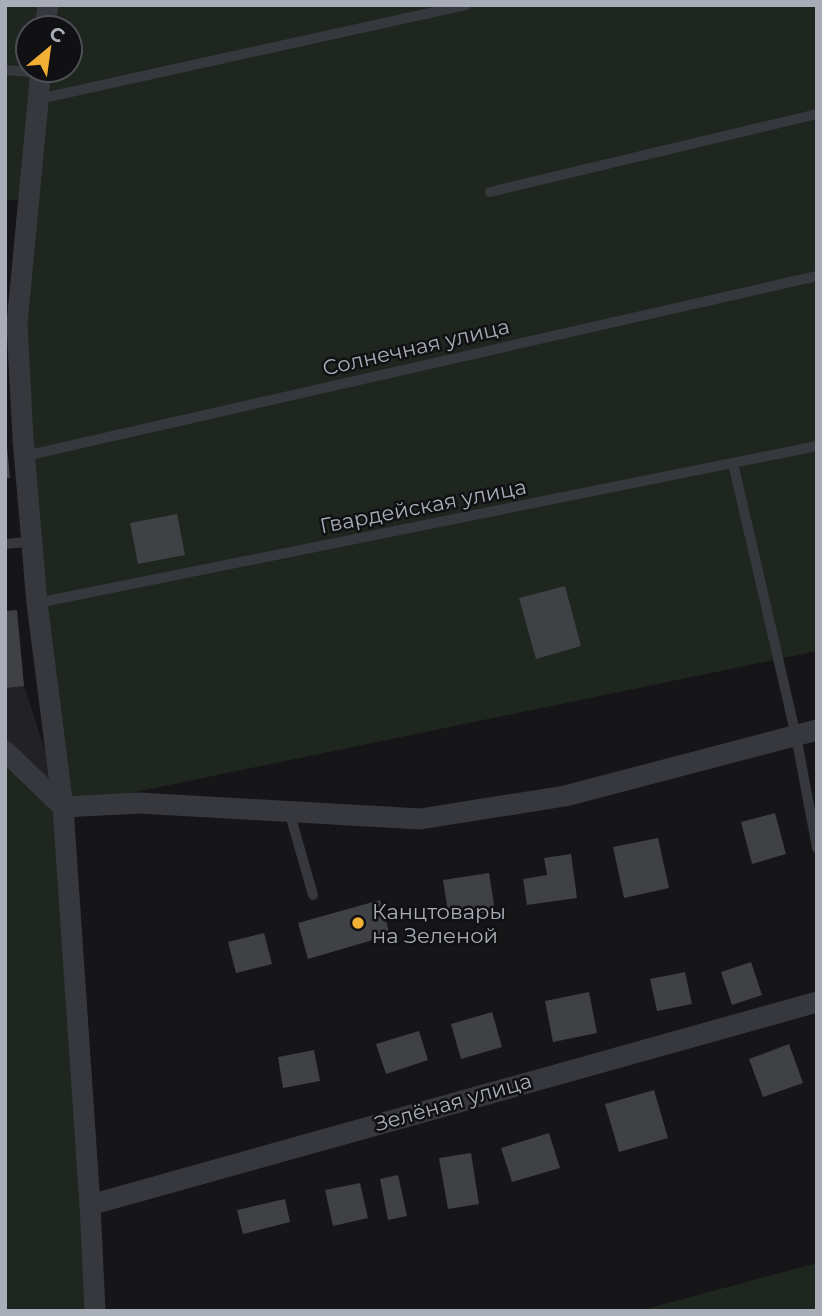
<svg xmlns="http://www.w3.org/2000/svg" width="822" height="1316" viewBox="0 0 822 1316" font-family="Montserrat,sans-serif">
	<rect width="100%" height="100%" fill="#161618"/>
	<polygon fill="#222225" points="5,626 63,807 5,741"/>
	<g fill="#1e261f" fill-rule="evenodd">
		<path d="M5,5H817V651L63,807L95,1311H5V751L61,806L23,439L28,200H5ZM28,28H70V70H28Z"/>
		<polygon points="817,1263 817,1311 638,1311"/>
	</g>
	<g fill="#404145">
		<polygon points="5,447 7,447 10,478 5,478"/>
		<polygon points="177,514 185,555 138,564 130,523"/>
		<polygon points="565,586 581,646 536,659 519,598"/>
		<polygon points="17,610 24,686 5,688 5,611"/>
		<polygon points="775,813 786,854 752,864 741,822"/>
		<polygon points="658,838 669,888 624,898 613,847"/>
		<polygon points="571,854 577,898 527,905 523,879 547,875 544,858"/>
		<polygon points="489,873 495,911 449,918 443,880"/>
		<polygon points="380,900 390,935 308,959 298,923"/>
		<polygon points="264,933 272,964 236,973 228,942"/>
		<polygon points="751,962 762,995 732,1005 721,972"/>
		<polygon points="685,972 692,1004 657,1011 650,979"/>
		<polygon points="589,992 597,1033 553,1042 545,1001"/>
		<polygon points="492,1012 502,1047 461,1059 451,1024"/>
		<polygon points="419,1031 428,1060 386,1074 376,1044"/>
		<polygon points="789,1044 803,1083 763,1097 749,1059"/>
		<polygon points="314,1050 320,1081 283,1088 278,1057"/>
		<polygon points="654,1090 668,1138 619,1152 605,1104"/>
		<polygon points="549,1133 560,1168 512,1182 501,1148"/>
		<polygon points="471,1153 479,1204 448,1209 439,1158"/>
		<polygon points="398,1175 407,1216 388,1220 380,1179"/>
		<polygon points="360,1183 368,1218 333,1226 325,1190"/>
		<polygon points="285,1199 290,1222 243,1234 237,1210"/>
	</g>
	<g fill="none" stroke-linecap="round" stroke-linejoin="round">
		<g stroke="#37383d" stroke-width="10">
			<polyline points="5,70 41,73"/>
			<polyline points="39,99 466,5"/>
			<polyline points="490,192 817,114"/>
			<polyline points="25,456 817,276"/>
			<polyline points="733,463 796,736 817,848"/>
			<polyline points="5,544 26,542"/>
			<polyline points="37,603 817,446"/>
			<polyline points="289,811 313,895"/>
		</g>
		<g stroke="#37383d" stroke-width="21">
			<polyline points="45,28 48,5"/>
			<polyline points="41,70 17,324 23,439 37,603 63,807 90,1205 95,1311"/>
			<polyline points="5,751 63,807 139,803 420,819 565,796 817,730"/>
			<polyline points="90,1205 817,1002"/>
		</g>
	</g>
	<circle fill="#f2b134" stroke="#111113" stroke-width="2.5" cx="358" cy="923" r="7"/>
	<g text-anchor="middle" dominant-baseline="central" stroke-width="5" stroke-linejoin="round" paint-order="stroke">
		<g font-size="21" fill="#a8adb8" stroke="#111113">
			<text transform="translate(416 347) rotate(-13)">Солнечная улица</text>
			<text transform="translate(423 506) rotate(-11)">Гвардейская улица</text>
			<text transform="translate(453 1102) rotate(-16)">Зелёная улица</text>
		</g>
		<g font-size="21" fill="#a8adb8" stroke="#111113" text-anchor="start">
			<text x="372" y="911">Канцтовары<tspan x="372" dy="24">на Зеленой</tspan></text>
		</g>
	</g>
	<rect width="822" height="1316" fill="none" stroke="#a8adb8" stroke-width="14"/>
	<g transform="translate(49 49) rotate(29)"><circle r="33" fill="#111113" stroke="#4d4f55" stroke-width="2"/>
	<path d="M0-5L12 26L0 18L-12 26Z" fill="#f2b134"/>
	<text y="-10" font-size="19" font-weight="bold" text-anchor="middle" fill="#a8adb8">С</text>
	</g>
</svg>
